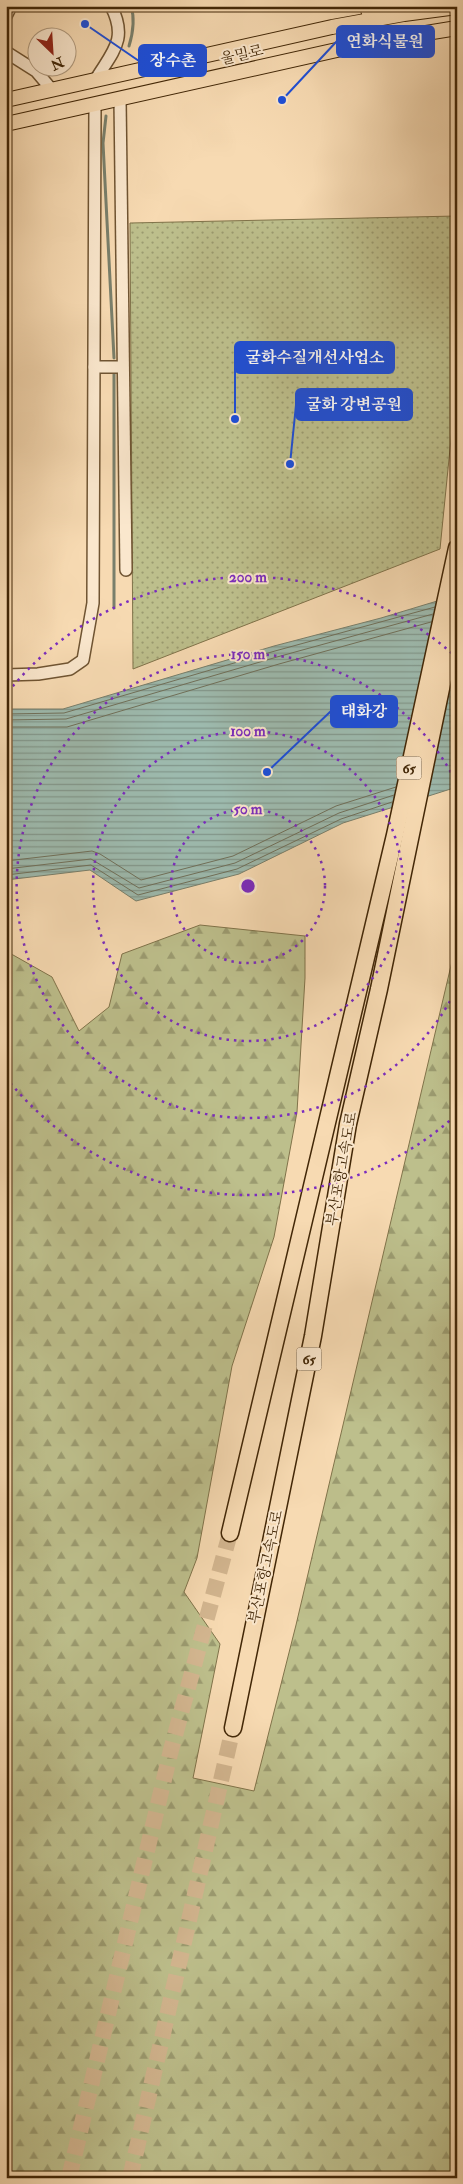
<svg xmlns="http://www.w3.org/2000/svg" width="463" height="2184" viewBox="0 0 463 2184" font-family="'IM FELL Double Pica','Noto Serif KR',serif">
	<defs>
		<pattern id="forest-firs" width="22" height="20" patternUnits="userSpaceOnUse" patternTransform="scale(1.25)"><rect width="22" height="20" fill="#bdbf8c"/><path d="M5 1l3.5 6h-7zM16 11l3.5 6h-7z" fill="#9b9b70"/></pattern>
		<pattern id="park-dots" width="8" height="8" patternUnits="userSpaceOnUse" patternTransform="scale(1.25)"><rect width="8" height="8" fill="#bdbf8c"/><path d="M2 2h.1M6 6h.1" fill="none" stroke="#9b9b70" stroke-width="1.8" stroke-linecap="round"/></pattern>
		<pattern id="water-rules" width="6" height="5" patternUnits="userSpaceOnUse" patternTransform="scale(1.25)"><rect width="6" height="5" fill="#9dbaae"/><path d="M0 2.5h6" fill="none" stroke="#82978c"/></pattern>
	</defs>
	<rect width="100%" height="100%" fill="#f7dab2"/>
	<filter id="stains"><feTurbulence type="fractalNoise" baseFrequency=".004" numOctaves="4"/><feColorMatrix values="0 0 0 0 .2 0 0 0 0 .09 0 0 0 0 .02 0 0 0 .5 -.17"/></filter>
	<radialGradient id="worn" r=".72"><stop offset=".6" stop-color="#630" stop-opacity="0"/><stop offset="1" stop-color="#630" stop-opacity=".3"/></radialGradient>
	<polygon fill="url(#forest-firs)" stroke="#80734a" points="200,925 305,936 305,978 297,1112 274,1237 232,1366 197,1558 184,1592 220,1644 193,1778 254,1791 296,1625 457,940 457,2178 6,2178 6,951 52,977 79,1031 109,1007 122,954"/>
	<polygon fill="url(#park-dots)" stroke="#80734a" points="457,216 457,379 440,549 133,669 130,223"/>
	<polygon fill="url(#water-rules)" stroke="#797f6b" points="457,595 457,787 343,823 239,874 136,901 90,870 6,880 6,709 63,709 274,646 381,618"/>
	<g fill="none" stroke-linecap="round" stroke-linejoin="round">
		<g stroke="#70705a" stroke-width="1">
			<polyline points="6,714 64,713 275,651 435,607"/>
			<polyline points="6,720 66,719 277,657 433,614"/>
			<polyline points="6,727 67,727 279,664 431,622"/>
			<polyline points="6,861 92,851 100,854 141,880 233,856 336,806 396,787"/>
			<polyline points="6,869 91,859 139,888 235,863 339,813 394,795"/>
			<polyline points="6,875 91,865 138,895 237,869 341,819 392,802"/>
		</g>
		<g stroke="#797f6b" stroke-width="3">
			<path d="M129,46C133,33 135,19 131,6"/>
			<polyline points="106,116 103,143 114,358"/>
			<polyline points="114,374 114,608"/>
		</g>
		<g stroke="#d3b690" stroke-width="16" stroke-dasharray="16 8" stroke-linecap="butt">
			<polyline points="69,2178 171,1750 230,1533"/>
			<polyline points="130,2178 233,1728"/>
		</g>
		<g stroke="#6f5432" stroke-width="14">
			<g id="minor">
				<polyline points="6,16 11,6"/>
				<polyline points="6,52 36,71 52,90"/>
				<path d="M96,79C113,51 128,39 111,6"/>
				<polyline points="120,99 126,570"/>
				<polyline points="94,367 122,367"/>
				<polyline points="6,675 38,674 70,669 83,660 93,603 95,105"/>
			</g>
		</g>
		<g stroke="#422707" stroke-width="16">
			<g id="major">
				<polyline points="367,6 377,41"/>
				<polyline points="6,100 332,27 404,14 457,7"/>
				<polyline points="6,124 377,41 457,28"/>
			</g>
		</g>
		<g stroke="#422707" stroke-width="19">
			<g id="highway">
				<polyline points="230,1533 395,835 457,548"/>
				<polyline points="233,1728 313,1336 348,1124 379,989 457,611"/>
			</g>
		</g>
		<use href="#minor" stroke="#fae7cd" stroke-width="11"/>
		<use href="#major" stroke="#f7dab2" stroke-width="14"/>
		<use href="#highway" stroke="#f7dab2" stroke-width="16"/>
	</g>
	<g fill="none" stroke="#7b2cbf" stroke-width="2.5" stroke-dasharray="2.5 5">
		<circle cx="248" cy="886" r="77"/>
		<circle cx="248" cy="886" r="155"/>
		<path d="M457 988A232 232 0 1 1 457 784"/>
		<path d="M455 1116A309 309 0 0 1 8 1080M8 692A309 309 0 0 1 455 656"/>
	</g>
	<g text-anchor="middle" dominant-baseline="central" stroke-width="4" stroke-linejoin="round" paint-order="stroke">
		<g fill="#fae7cd" stroke="#796142" stroke-width="1">
			<rect x="396.5" y="756.5" width="25" height="23" rx="4"/>
			<rect x="296.5" y="1347.5" width="25" height="23" rx="4"/>
		</g>
		<g font-size="14" font-weight="bold" fill="#422707">
			<text x="409" y="768">65</text>
			<text x="309" y="1359">65</text>
		</g>
		<g font-size="15" fill="#422707" stroke="#fae7cd">
			<text transform="translate(242 55) rotate(-13)">울밀로</text>
			<text transform="translate(342 1169) rotate(-80)">부산포항고속도로</text>
			<text transform="translate(266 1567) rotate(-78)">부산포항고속도로</text>
		</g>
	</g>
	<circle cx="248" cy="886" r="8" fill="#7b2cbf" stroke="#fae7cd" stroke-width="2.5"/>
	<g font-size="15" text-anchor="middle" font-weight="bold" fill="#7b2cbf" stroke="#fae7cd" stroke-width="4" stroke-linejoin="round" paint-order="stroke">
		<text x="248" y="582">200 m</text>
		<text x="248" y="659">150 m</text>
		<text x="248" y="736">100 m</text>
		<text x="248" y="814">50 m</text>
	</g>
	<path fill="none" stroke="#1d4ed8" stroke-width="2" d="M282 100L337 41M85 24L139 61M235 419L235 357M290 464L296 405M267 772L331 711"/>
	<g fill="#1d4ed8" stroke="#fae7cd" stroke-width="2">
		<circle cx="282" cy="100" r="5"/>
		<circle cx="85" cy="24" r="5"/>
		<circle cx="235" cy="419" r="5"/>
		<circle cx="290" cy="464" r="5"/>
		<circle cx="267" cy="772" r="5"/>
	</g>
	<g fill="#1d4ed8" stroke="#1d4ed8" stroke-width="2">
		<rect x="337" y="26" width="97" height="31" rx="5"/>
		<rect x="139" y="45" width="67" height="31" rx="5"/>
		<rect x="235" y="342" width="159" height="31" rx="5"/>
		<rect x="296" y="389" width="116" height="31" rx="5"/>
		<rect x="331" y="696" width="66" height="31" rx="5"/>
	</g>
	<g font-size="16" text-anchor="middle" font-weight="bold" fill="#fff">
		<text x="385" y="47">연화식물원</text>
		<text x="173" y="66">장수촌</text>
		<text x="315" y="363">굴화수질개선사업소</text>
		<text x="354" y="410">굴화 강변공원</text>
		<text x="364" y="717">태화강</text>
	</g>
	<rect width="463" height="2184" fill="none" stroke="#f7dab2" stroke-width="25"/>
	<rect x="8" y="8" width="448" height="2169" fill="none" stroke="#422707" stroke-width="2.5"/>
	<rect x="12" y="12" width="438" height="2159" fill="none" stroke="#422707"/>
	<g transform="translate(52 52) rotate(155)"><circle r="24" fill="#fae7cd" stroke="#b09a7e"/>
	<path d="M0-4L9 19L0 12L-9 19Z" fill="#8f2418"/>
	<text y="-8" font-size="14" font-weight="bold" text-anchor="middle" fill="#422707">N</text>
	</g>
	<rect width="100%" height="100%" filter="url(#stains)"/>
	<rect width="100%" height="100%" fill="url(#worn)"/>
</svg>
